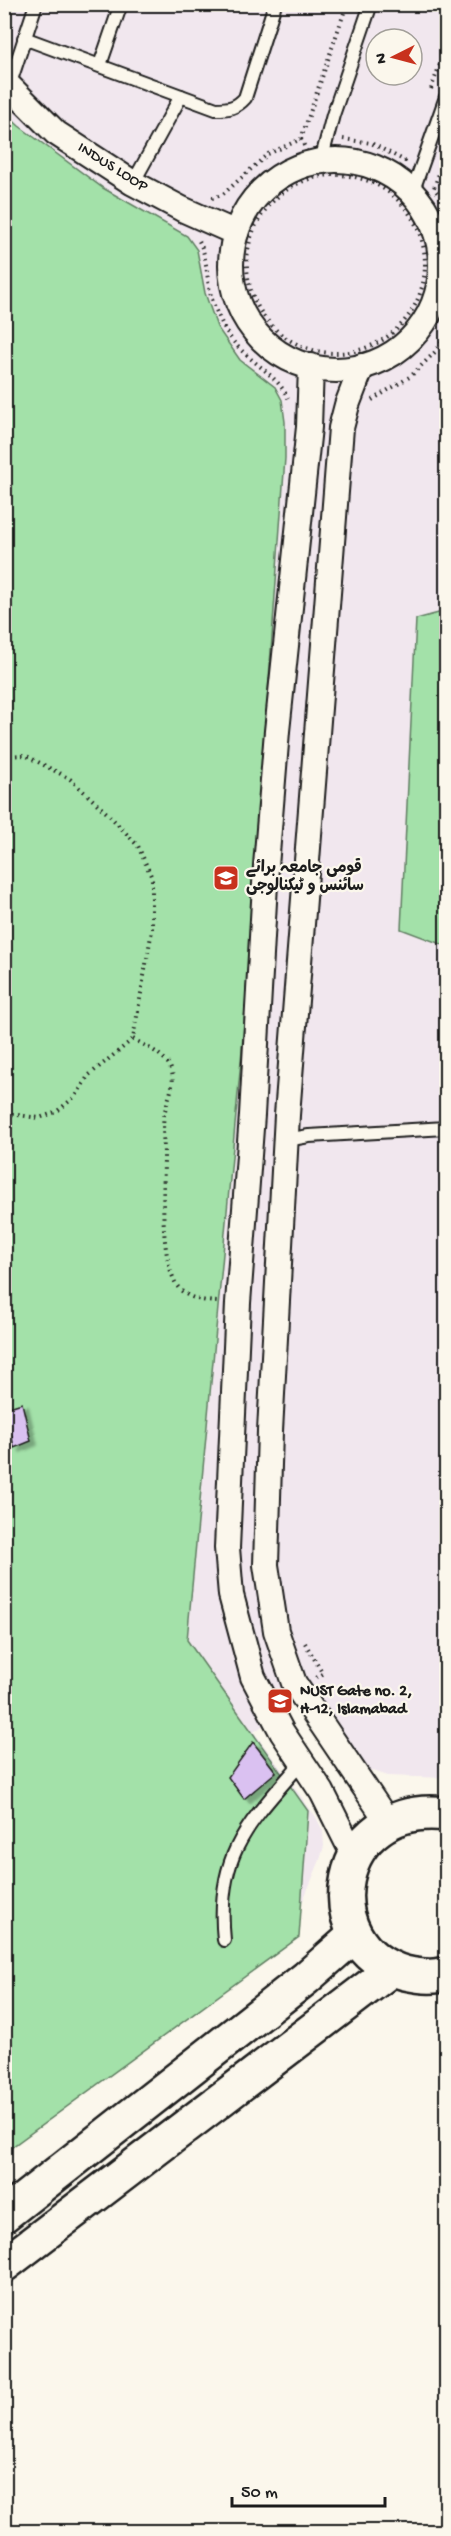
<svg xmlns="http://www.w3.org/2000/svg" width="451" height="2536" viewBox="0 0 451 2536" font-family="'Gochi Hand','Playpen Sans Arabic',sans-serif">
	<defs>
		<filter id="shadow"><feDropShadow dx="6" dy="4" stdDeviation="1.5" flood-color="#0004"/></filter>
	</defs>
	<rect width="100%" height="100%" fill="#fbf7ec"/>
	<filter id="ink" filterUnits="userSpaceOnUse"><feTurbulence type="fractalNoise" baseFrequency=".0167" numOctaves="2"/><feDisplacementMap in="SourceGraphic" scale="12" xChannelSelector="R" yChannelSelector="G"/><feConvolveMatrix kernelMatrix="1 2 1 2 8 2 1 2 1" color-interpolation-filters="sRGB"/></filter>
	<g filter="url(#ink)">
		<path fill="#f1e7ee" fill-rule="evenodd" d="M4,5H446V1778L388,1776L361,1767L311,1691L254,1732L316,1817L323,1831L324,1846L320,1860L299,1910L5,1681ZM376,39H412V75H376Z"/>
		<g fill="#a3e1a9" stroke="#607e62" stroke-width="1.5">
			<polygon points="4,112 19,126 103,188 187,236 197,250 205,293 217,327 240,360 275,387 282,400 285,422 285,458 242,1050 187,1640 308,1811 299,1937 5,2152"/>
			<polygon points="446,611 446,946 401,929 416,619"/>
		</g>
		<g fill="#dac1f1" stroke="#1c1c1c" stroke-width="1.5" filter="url(#shadow)">
			<polygon points="22,1403 31,1441 14,1448 6,1408"/>
			<polygon points="253,1742 276,1772 244,1799 228,1777"/>
		</g>
		<g fill="none" stroke-linecap="round" stroke-linejoin="round">
			<g stroke="#1c1c1c" stroke-width="16">
				<g id="lane">
					<path d="M24,38L216,109C229,109 236,108 245,98L275,4"/>
					<polyline points="100,65 121,4"/>
					<polyline points="9,86 36,4"/>
					<polyline points="321,161 333,115 371,4"/>
					<polyline points="133,183 181,96"/>
					<polyline points="412,193 446,97"/>
					<polyline points="286,1140 309,1136 446,1128"/>
					<path d="M224,1940C215,1854 249,1823 302,1762"/>
				</g>
			</g>
			<g stroke="#1c1c1c" stroke-width="28">
				<g id="street">
					<polyline points="4,81 56,133 133,183 182,209 236,233"/>
					<circle cx="336" cy="265" r="105"/>
					<polyline points="311,366 309,427 277,731 266,866 252,1115 238,1303 227,1548 231,1595 253,1677 282,1732 322,1792 354,1856"/>
					<polyline points="362,366 347,405 341,428 287,1115 270,1431 266,1565 276,1631 294,1683 388,1822"/>
				</g>
			</g>
			<g stroke="#1c1c1c" stroke-width="38">
				<g id="secondary">
					<path d="M446,1814C333,1800 310,1946 405,1973C418,1976 433,1978 446,1974"/>
					<polyline points="4,2215 306,1978 355,1935"/>
					<polyline points="4,2265 392,1969"/>
				</g>
			</g>
			<g stroke="#1c1c1c" stroke-width="4" stroke-dasharray="1.5 4.5" stroke-linecap="butt">
				<polyline points="431,89 446,48"/>
				<polyline points="301,139 307,152"/>
				<polyline points="343,139 371,143 405,161 406,158"/>
				<polyline points="446,152 434,188 446,204"/>
				<circle cx="336" cy="264" r="89"/>
				<polyline points="396,179 404,164"/>
				<polyline points="212,198 222,195 268,154 301,139 347,4"/>
				<path d="M199,241C208,258 206,278 211,296C215,309 221,323 228,334C244,360 275,371 288,398"/>
				<polyline points="439,279 446,281"/>
				<polyline points="372,400 411,376 436,351 446,336"/>
				<polyline points="4,756 25,755 70,779 108,814 138,846 152,878 152,930 133,1039 88,1076 76,1096 56,1112 39,1118 4,1113"/>
				<path d="M133,1039C144,1045 159,1052 167,1062C180,1079 167,1098 164,1115C162,1128 164,1143 164,1156C164,1194 159,1250 176,1284C184,1298 202,1301 217,1302"/>
				<polyline points="305,1643 323,1674 316,1678"/>
			</g>
			<use href="#lane" stroke="#fbf7ec" stroke-width="12"/>
			<use href="#street" stroke="#fbf7ec" stroke-width="24"/>
			<use href="#secondary" stroke="#fbf7ec" stroke-width="33"/>
		</g>
	</g>
	<defs>
		<g id="university-square" transform="scale(1.35)"><rect x="-9" y="-9" width="18" height="18" rx="4" fill="#c8321e" stroke="#fbf7ec"/><path d="M0-5L7-2L0 1L-7-2ZM-4 1L0 2.5L4 1V4Q0 6-4 4Z" fill="#fff"/></g>
	</defs>
	<g fill-rule="evenodd">
		<use href="#university-square" x="226" y="878"/>
		<use href="#university-square" x="280" y="1701"/>
	</g>
	<g text-anchor="middle" dominant-baseline="central" stroke-width="4.5" stroke-linejoin="round" paint-order="stroke">
		<g font-size="16" fill="#1c1c1c" stroke="#fbf7ec">
			<text transform="translate(112 168) rotate(32)">INDUS LOOP</text>
		</g>
		<g font-size="16" font-weight="bold" fill="#1c1c1c" stroke="#fbf7ec" text-anchor="start">
			<text x="246" y="869">قومی جامعہ برائے<tspan x="246" dy="18">سائنس و ٹیکنالوجی</tspan></text>
			<text x="300" y="1692">NUST Gate no. 2,<tspan x="300" dy="18">H-12, Islamabad</tspan></text>
		</g>
	</g>
	<rect width="451" height="2536" fill="none" stroke="#fbf7ec" stroke-width="24"/>
	<rect x="12" y="12" width="427" height="2512" fill="none" stroke="#1c1c1c" stroke-width="2" filter="url(#ink)"/>
	<g transform="translate(394 57) rotate(264)"><circle r="28" fill="#fbf7ec" stroke="#a29f99" stroke-width="1.5"/>
	<path d="M0-4.5L10 22L0 15L-10 22Z" fill="#c8321e"/>
	<text y="-9" font-size="16" font-weight="bold" text-anchor="middle" fill="#1c1c1c">N</text>
	</g>
	<path d="M232 2497v9h153v-9" fill="none" stroke="#1c1c1c" stroke-width="3"/>
	<text x="241" y="2497" font-size="18" fill="#1c1c1c" stroke="#fbf7ec" stroke-width="4.5" paint-order="stroke">50 m</text>
</svg>
